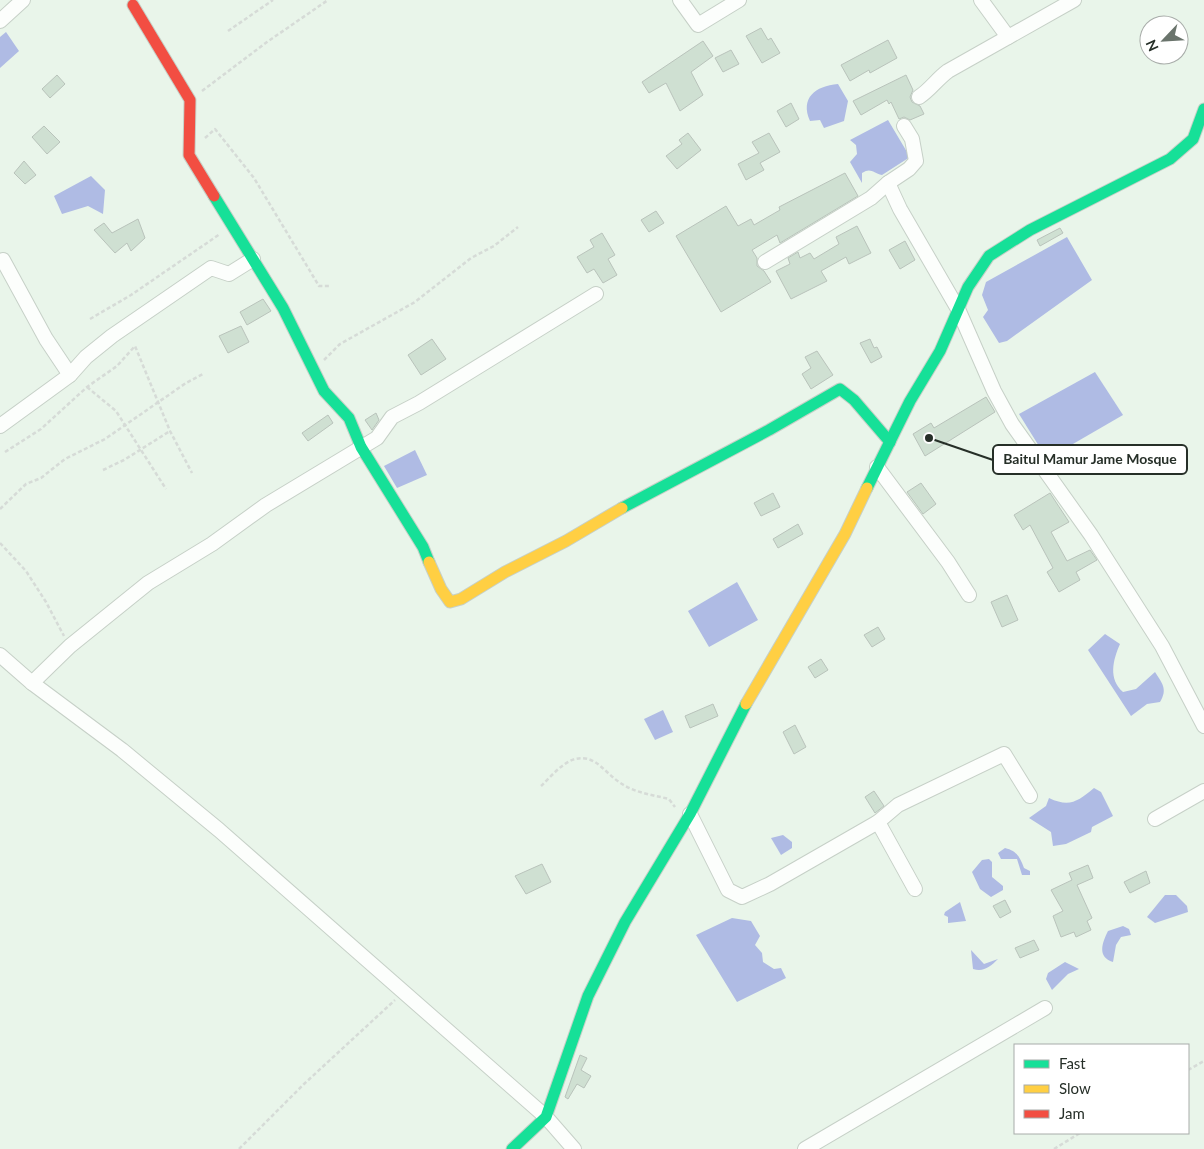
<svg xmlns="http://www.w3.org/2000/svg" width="1204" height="1149" viewBox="0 0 1204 1149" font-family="Lato,sans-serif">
	<rect width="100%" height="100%" fill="#e9f5ea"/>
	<g fill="#afbbe4">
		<polygon points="6,32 19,51 0,68 0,37"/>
		<path d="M838,84L848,101L844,121L824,128L820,120L810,121C800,98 815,86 838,84Z"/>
		<path d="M888,120L910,157L882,175C873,173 871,167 862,173V183L850,162L857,154L856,145L850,140Z"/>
		<polygon points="91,176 105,190 103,214 88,206 62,214 54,196"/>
		<polygon points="1067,237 1092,280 1007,341 999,343 983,317 988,310 982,295 986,282"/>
		<polygon points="1095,372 1123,415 1047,459 1019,414"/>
		<polygon points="415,450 427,475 397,488 384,466"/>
		<polygon points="737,582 758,620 709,647 688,611"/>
		<path d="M1105,634L1120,644C1113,660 1108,679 1123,692L1136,689L1155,672C1162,683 1168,689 1160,702L1147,704L1131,716L1088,650Z"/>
		<polygon points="663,710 673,732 655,740 644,719"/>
		<path d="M1094,788L1101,792L1113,816L1092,827L1091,832L1066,844L1053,846L1051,832L1029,818L1046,806L1049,798C1070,808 1078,801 1094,788Z"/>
		<polygon points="783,835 792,842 792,848 781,855 771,838"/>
		<path d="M1005,848C1017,851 1020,857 1024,868L1030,871V875H1022L1017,859H1001L998,853Z"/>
		<polygon points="989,859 992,862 992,877 1003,886 1003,890 991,897 980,889 972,872 982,860"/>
		<polygon points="1165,895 1176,895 1187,906 1188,912 1155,923 1147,917"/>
		<polygon points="960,902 966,921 948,923 948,917 944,915 945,912"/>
		<polygon points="732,918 751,921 760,936 755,945 762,953 763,962 774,969 781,968 786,978 737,1002 696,935"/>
		<path d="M1123,926L1129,929L1131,935L1121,937L1116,945L1113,962C1097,957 1102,943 1108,931Z"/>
		<path d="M971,950L984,964L998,959C990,967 984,972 973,969Z"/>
		<polygon points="1065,962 1079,969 1068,974 1052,990 1046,979 1048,973"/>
	</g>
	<g fill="#cfe0d2" stroke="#b9c3bb">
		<polygon points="761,28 768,40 771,38 780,53 762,63 746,36"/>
		<polygon points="888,40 897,58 870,73 869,70 850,81 841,65"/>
		<polygon points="703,41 713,56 691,72 703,95 680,111 666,83 649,93 642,82"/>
		<polygon points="731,50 739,64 723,72 715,58"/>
		<polygon points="57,75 65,84 50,98 42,89"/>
		<polygon points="906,75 913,90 910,97 912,102 920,106 924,114 910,120 904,117 899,119 891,102 889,104 887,100 861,115 853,101"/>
		<polygon points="791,103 799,119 786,127 777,111"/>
		<polygon points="44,126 60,142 47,154 32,137"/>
		<polygon points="688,133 701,150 677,169 666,156 682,144 679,140"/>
		<polygon points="769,133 780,152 760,163 764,170 746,180 738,164 759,153 752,142"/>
		<polygon points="24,161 36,175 25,184 14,173"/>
		<polygon points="845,173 858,196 780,243 777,235 752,250 757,258 757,266 764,271 771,282 721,312 676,236 726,206 738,226 751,219 754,225 780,210 779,207"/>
		<polygon points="656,211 664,223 649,232 641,220"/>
		<polygon points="138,219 145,238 131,251 127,243 115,253 94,230 104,223 112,233"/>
		<polygon points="857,226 871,253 849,264 846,257 821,271 827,281 791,299 776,271 790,264 788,258 798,252 800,258 810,253 814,259 839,244 836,237"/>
		<polygon points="1060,228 1063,233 1040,246 1037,240"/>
		<polygon points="602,233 615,255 608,259 617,275 603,283 594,269 587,273 577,257 594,247 590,240"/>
		<polygon points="905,241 915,260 900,269 889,250"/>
		<polygon points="263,299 271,311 247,325 240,312"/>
		<polygon points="241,326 249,342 228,353 219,336"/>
		<polygon points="432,339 446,359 421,375 408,355"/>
		<polygon points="870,339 874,348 877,347 882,357 871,363 860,343"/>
		<polygon points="817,351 833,375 811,389 802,374 811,368 805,357"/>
		<polygon points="986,397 995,412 925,456 913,434 931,423 934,428"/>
		<polygon points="376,413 379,420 372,430 365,420"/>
		<polygon points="328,415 333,423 308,441 302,433"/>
		<polygon points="921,483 936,504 923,514 907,492"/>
		<polygon points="773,493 780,507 761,516 754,503"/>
		<polygon points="1050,493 1069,522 1051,532 1067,561 1090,550 1097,560 1076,572 1080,580 1059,592 1047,572 1053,568 1030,525 1023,530 1014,515"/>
		<polygon points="798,524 803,534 778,548 773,539"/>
		<polygon points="1007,595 1018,620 1002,627 991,602"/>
		<polygon points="878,627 885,639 872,647 864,635"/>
		<polygon points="821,659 828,670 815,678 808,667"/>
		<polygon points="713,704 718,716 690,728 685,716"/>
		<polygon points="795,725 806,747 794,754 783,732"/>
		<polygon points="874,791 884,806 875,813 865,797"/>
		<polygon points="542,864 551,882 526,894 515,876"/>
		<polygon points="1088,865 1093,878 1077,885 1092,918 1087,921 1091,930 1076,937 1074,932 1061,937 1053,916 1063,911 1051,890 1072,880 1069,873"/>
		<polygon points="1146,871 1150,883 1130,893 1124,882"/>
		<polygon points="1005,900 1011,912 1000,918 993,906"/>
		<polygon points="1034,940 1039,950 1020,958 1015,948"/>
		<polygon points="580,1055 587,1058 581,1070 591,1076 584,1088 577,1084 568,1099 565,1097"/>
	</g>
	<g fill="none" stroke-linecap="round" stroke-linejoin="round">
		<g stroke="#c6d0c7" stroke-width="16">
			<g id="street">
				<polyline points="680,0 698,25 739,0"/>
				<polyline points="981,0 1008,37"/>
				<polyline points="0,21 23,0"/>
				<path d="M919,97C930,90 937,79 948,71L1074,0"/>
				<polyline points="904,126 912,139 916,161 909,169 888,183 900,209 958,309 994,391 1012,424 1091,535 1162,646 1204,726"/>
				<polyline points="3,260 46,339 70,375"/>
				<polyline points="765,262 871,198 888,183"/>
				<polyline points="0,426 70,375 86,357 112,336 211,268 229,274 253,259"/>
				<polyline points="877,467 948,562 969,595"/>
				<polyline points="0,655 32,683 122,750 219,830 546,1117 574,1149"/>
				<polyline points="32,683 70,646 148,583 212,544 266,505 377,438 392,417 419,403 596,294"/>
				<polyline points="690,814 728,890 742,897 770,884 878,822 898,805 1004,754 1030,796"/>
				<polyline points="1155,819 1204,791"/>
				<polyline points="878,822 915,889"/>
				<polyline points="805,1149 1045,1008"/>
			</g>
		</g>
		<g stroke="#c6d0c7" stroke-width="13">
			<g id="fast">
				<polyline points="214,196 283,308 324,391 349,418 361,447 423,547 429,562"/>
				<polyline points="867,488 910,401 940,351 968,287 989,256 1030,230 1170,159 1193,139 1204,109"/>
				<polyline points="622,508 769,430 840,389 854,400 890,442"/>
				<polyline points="512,1149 546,1117 588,996 625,922 690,814 746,704"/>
			</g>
		</g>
		<g stroke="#c6d0c7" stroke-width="13">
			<g id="slow">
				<polyline points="429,562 441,589 450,602 461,599 505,572 566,541 622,508"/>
				<polyline points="746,704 845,534 867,488"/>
			</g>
		</g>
		<g stroke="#c6d0c7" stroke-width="13">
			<polyline id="jam" points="133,5 190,100 189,155 214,196"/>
		</g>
		<g stroke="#d6dbd7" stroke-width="2.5" stroke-dasharray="4 2.5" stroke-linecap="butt">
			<polyline points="228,31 273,0"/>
			<polyline points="202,91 267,42 328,0"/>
			<polyline points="205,138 215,129 254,178 319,286 330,286"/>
			<polyline points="90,319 131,295 220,234"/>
			<polyline points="324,360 340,344 415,302 471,258 494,246 518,227"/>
			<polyline points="87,387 116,411 166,489"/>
			<polyline points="5,452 41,429 87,387 117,366 135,346 170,431 192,473"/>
			<polyline points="103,470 124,460 170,431"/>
			<polyline points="0,509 26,484 41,478 65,459 105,439 186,383 203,374"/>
			<polyline points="0,543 26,571 46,602 64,636"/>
			<path d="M541,786C556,772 572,749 595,762C604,768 612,778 622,784C636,793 653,795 669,799L675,807"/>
			<polyline points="1188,1070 1204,1061"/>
			<polyline points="239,1149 304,1084 395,1000"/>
			<polyline points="1054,1149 1080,1133"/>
		</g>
		<use href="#street" stroke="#fcfefc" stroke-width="14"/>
		<use href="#fast" stroke="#16e098" stroke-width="11"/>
		<use href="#slow" stroke="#ffcf43" stroke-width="11"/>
		<use href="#jam" stroke="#f24e42" stroke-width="11"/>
	</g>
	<path fill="none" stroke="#262f28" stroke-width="2" d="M929 438L993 460"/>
	<circle fill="#262f28" stroke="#fff" stroke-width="2" cx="929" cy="438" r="5"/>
	<rect fill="#fff" stroke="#262f28" stroke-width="2" x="993" y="445" width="194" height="29" rx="5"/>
	<g font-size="14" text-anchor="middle" font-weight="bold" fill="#262f28">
		<text x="1090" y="464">Baitul Mamur Jame Mosque</text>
	</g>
	<rect x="1014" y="1044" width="175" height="90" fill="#ffffff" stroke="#a8aca9"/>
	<rect x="1024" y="1060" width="25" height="8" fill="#16e098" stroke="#a8aca9"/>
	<text x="1059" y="1069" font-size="15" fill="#262f28">Fast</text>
	<rect x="1024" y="1085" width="25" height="8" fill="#ffcf43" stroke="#a8aca9"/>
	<text x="1059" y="1094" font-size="15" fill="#262f28">Slow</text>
	<rect x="1024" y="1110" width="25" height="8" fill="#f24e42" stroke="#a8aca9"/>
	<text x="1059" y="1119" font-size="15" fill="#262f28">Jam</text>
	<g transform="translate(1164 40) rotate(245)"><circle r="24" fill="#ffffff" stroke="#a8aca9"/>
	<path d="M0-4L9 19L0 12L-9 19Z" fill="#6a746c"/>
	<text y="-8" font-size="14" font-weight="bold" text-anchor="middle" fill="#262f28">N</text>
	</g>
</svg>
